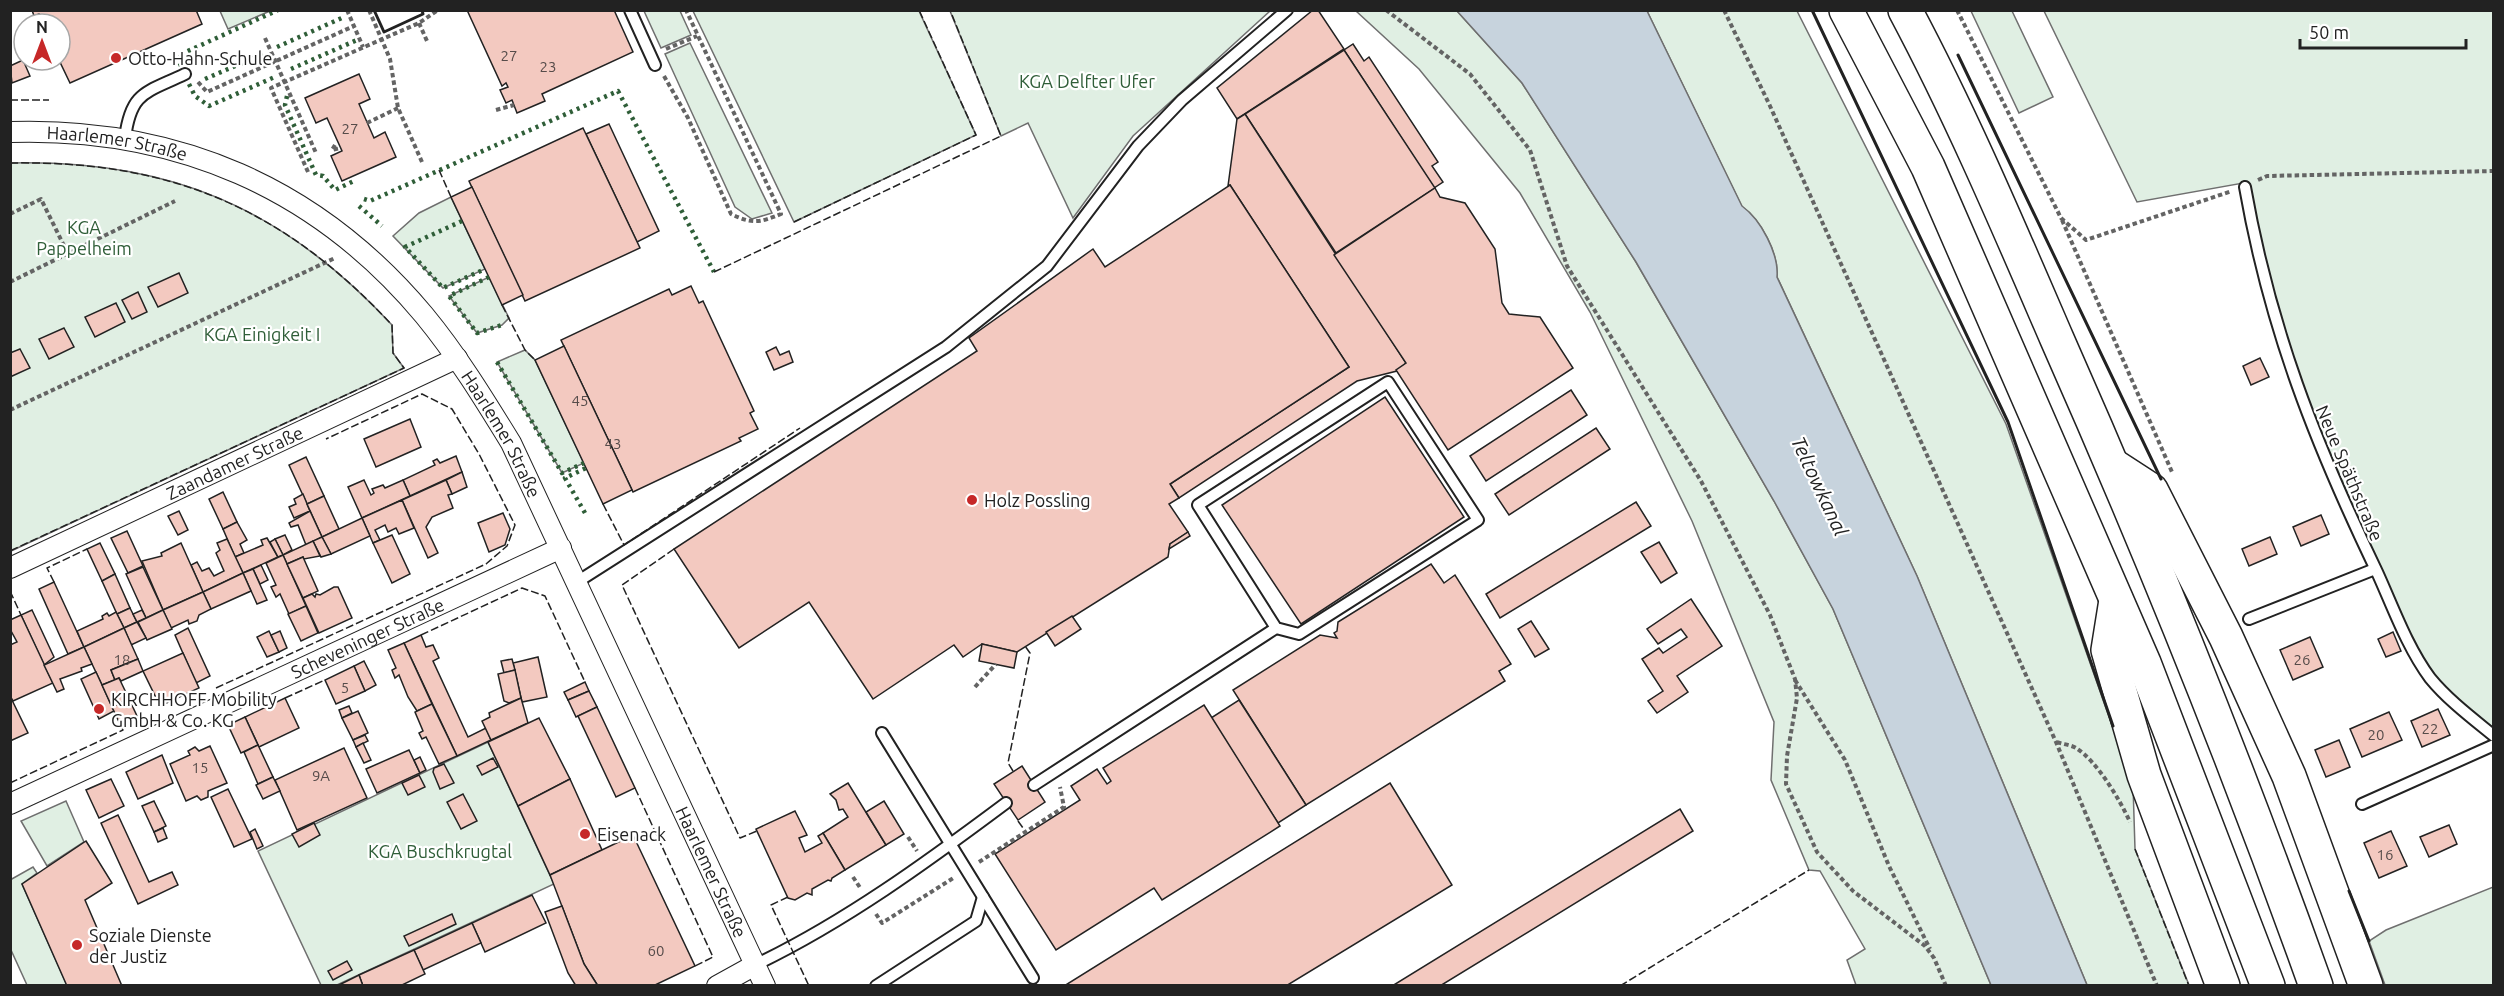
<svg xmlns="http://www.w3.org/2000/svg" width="2504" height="996" viewBox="0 0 2504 996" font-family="Ubuntu,sans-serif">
	<rect width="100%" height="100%" fill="#fff"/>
	<g fill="#e0efe3" stroke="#6f6f6f" stroke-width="1.5">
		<polygon points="220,11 270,11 228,29"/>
		<polygon points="644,11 680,11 691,35 661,48"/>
		<polygon points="693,11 919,11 976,135 794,222"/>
		<polygon points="950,11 1270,11 1133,136 1073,218 1028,123 1001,136"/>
		<polygon points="1356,11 1457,11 1522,83 1636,262 1774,501 1833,609 1991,985 1856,985 1847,960 1865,949 1820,871 1809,870 1771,780 1774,722 1692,521 1590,312 1520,193 1419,69"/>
		<path d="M1647,11H1797L2006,424L2133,785L2135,849L2189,985H2087L1917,576L1777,277C1779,254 1761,219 1742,207Z"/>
		<polygon points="1971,11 2012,11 2053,97 2019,113"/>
		<polygon points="2044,11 2493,11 2493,733 2417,665 2349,526 2297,391 2243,183 2137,202"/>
		<polygon points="690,43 772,213 752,219 735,207 665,54"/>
		<path d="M10,163C170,159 283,208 392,325L393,353L404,368L11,551Z"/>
		<polygon points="451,197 485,269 443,288 393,236 419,213"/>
		<polygon points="489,277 509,318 502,325 477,333 449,296"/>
		<polygon points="525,350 535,360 584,463 562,473 497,362"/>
		<polygon points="488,742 554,884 337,985 321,985 258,851"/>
		<polygon points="66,801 84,842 47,866 21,821"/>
		<polygon points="33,867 37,873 22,884 67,985 27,985 11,950 10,880"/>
		<polygon points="2493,887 2493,985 2385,985 2369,941 2386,930"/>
	</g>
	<path fill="#c7d3dd" stroke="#6f6f6f" stroke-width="1.5" d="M1457,11H1647L1742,206C1761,220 1779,254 1777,277L1917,576L2087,985H1991L1833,609L1774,501L1636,262L1522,83Z"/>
	<g fill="#f3c9c0" stroke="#222" stroke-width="1.5">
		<polygon points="32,10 196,10 202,24 70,83 59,60 60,24 43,24 39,14 34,16"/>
		<polygon points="467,10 614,10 633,52 542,94 545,101 517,113 512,100 506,103 500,90 508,87 506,83 502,86"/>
		<polygon points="1313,10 1318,10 1344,49 1237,119 1217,88"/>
		<polygon points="1353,44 1364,61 1369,57 1438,162 1432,166 1443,182 1434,188 1344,50"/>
		<polygon points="1344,50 1435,188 1336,253 1245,114"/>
		<polygon points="23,60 30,76 12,83 10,66"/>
		<polygon points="359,74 370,99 359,104 374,138 385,132 396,157 342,181 331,156 342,151 327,118 316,123 305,98"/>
		<polygon points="1245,114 1406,363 1397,371 1357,381 1179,498 1170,484 1349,367 1230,185 1228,186 1237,119"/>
		<polygon points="609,124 659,231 637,242 586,134"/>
		<polygon points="583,128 640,248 525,301 469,181"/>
		<polygon points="1230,185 1349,367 1170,484 1179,498 1169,504 1188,532 1170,544 1168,557 1017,652 982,644 963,657 954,645 873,699 809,602 739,648 674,549 977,351 969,338 1093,249 1105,267"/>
		<polygon points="472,187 523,295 502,305 451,197"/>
		<polygon points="1435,188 1440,197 1465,203 1495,249 1502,303 1509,314 1540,317 1573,368 1448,450 1396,370 1406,363 1334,255"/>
		<polygon points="179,273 188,293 158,307 148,287"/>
		<polygon points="691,286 699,303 703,301 754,411 750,413 758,429 739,438 741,441 633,492 561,340 669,289 672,295"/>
		<polygon points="138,292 147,312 132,319 122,300"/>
		<polygon points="116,303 125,322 95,337 85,317"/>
		<polygon points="64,328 74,347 49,359 39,339"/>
		<polygon points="564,346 632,490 603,504 535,360"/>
		<polygon points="776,347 780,355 789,351 793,362 774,370 766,352"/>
		<polygon points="20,349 30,368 10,377 10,353"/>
		<polygon points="2260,358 2269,377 2251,385 2243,366"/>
		<polygon points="1571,390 1587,415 1486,481 1470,456"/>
		<polygon points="1385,397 1464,517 1301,624 1222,505"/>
		<polygon points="410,419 421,447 376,467 364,439"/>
		<polygon points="1596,428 1610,449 1509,515 1495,494"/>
		<polygon points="456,456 462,472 410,496 403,480 435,465 433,461 437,459 440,463"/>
		<polygon points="306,457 324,496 307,504 289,465"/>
		<polygon points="462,472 467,487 452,494 446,480"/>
		<polygon points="364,480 371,495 374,493 372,489 383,485 385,488 403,480 410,496 362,518 348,487"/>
		<polygon points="446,480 452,494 448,495 453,508 432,517 426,527 438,553 428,558 402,500"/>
		<polygon points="223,492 237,522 223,529 209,499"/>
		<polygon points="303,494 310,511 294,518 289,507 296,504 294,499"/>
		<polygon points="324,496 339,529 322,537 307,504"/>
		<polygon points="402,500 414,528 399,534 396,528 388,532 385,525 375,530 380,540 373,543 362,518"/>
		<polygon points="1636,502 1651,526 1500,618 1486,594"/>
		<polygon points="179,511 188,530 178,535 168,516"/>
		<polygon points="310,511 322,537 306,545 298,525 291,527 289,523"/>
		<polygon points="503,513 510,529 505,545 489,552 478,523"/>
		<polygon points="2321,515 2329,534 2301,546 2293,527"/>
		<polygon points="362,518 370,536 331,554 322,537"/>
		<polygon points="237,522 247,540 240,544 244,553 235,557 223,529"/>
		<polygon points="127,531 143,566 128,573 111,538"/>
		<polygon points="1188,532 1190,536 1169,549 1170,544"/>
		<polygon points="285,535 292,550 283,555 275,539"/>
		<polygon points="392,535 410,574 392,583 373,543"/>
		<polygon points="322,537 331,554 321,557 313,541"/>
		<polygon points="2270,537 2277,554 2249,566 2242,549"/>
		<polygon points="267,538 278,557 243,573 235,557 263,545 261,540"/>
		<polygon points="227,539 243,573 203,592 191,565 197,562 202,571 209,568 214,576 224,571 216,553 220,550 217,543"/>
		<polygon points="275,539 283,555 278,557 270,542"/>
		<polygon points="313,541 320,556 304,559 303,557 287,564 283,555"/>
		<polygon points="1659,542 1677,573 1661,583 1641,552"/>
		<polygon points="100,543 115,574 102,581 87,549"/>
		<polygon points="181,543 203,592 163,610 142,561 162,556 161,553"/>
		<polygon points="283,555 306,606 289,614 280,594 276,597 271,587 276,585 266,563"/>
		<polygon points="303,557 318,591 303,598 287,564"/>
		<polygon points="1431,564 1444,583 1455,575 1511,664 1499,671 1505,681 1306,805 1233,690 1320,635 1337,638 1334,633 1337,631 1338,622"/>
		<polygon points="261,565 268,580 260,584 253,569"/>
		<polygon points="143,567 163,610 146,618 126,574"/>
		<polygon points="253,569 267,600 257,604 243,573"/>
		<polygon points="243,573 251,591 211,609 203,592"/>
		<polygon points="115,574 130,608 117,614 102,581"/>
		<polygon points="54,582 84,647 68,654 39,589"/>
		<polygon points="334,587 338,587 352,618 319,633 303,598 312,594 315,597 316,594 320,595"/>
		<polygon points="203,592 211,609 199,615 197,621 189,624 188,620 171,628 163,610"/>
		<polygon points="1691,599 1722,646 1677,676 1688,692 1657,713 1648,701 1663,691 1642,659 1659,648 1663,653 1687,637 1681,629 1658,644 1647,629"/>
		<polygon points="306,606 318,633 301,641 288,614"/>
		<polygon points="130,608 137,622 124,628 117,614"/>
		<polygon points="32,610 54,657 44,665 21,615"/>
		<polygon points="142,610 146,618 137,622 133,614"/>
		<polygon points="163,610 172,629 147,640 138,622"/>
		<polygon points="116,612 124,628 84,647 77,631 103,619 102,616 107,613 109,616"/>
		<polygon points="21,615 53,683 13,701 10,696 10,645 17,642 10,629 10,620"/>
		<polygon points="1072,616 1081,629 1055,646 1046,632"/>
		<polygon points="1531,621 1549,649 1535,657 1518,629"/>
		<polygon points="137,622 146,638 131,645 124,628"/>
		<polygon points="124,628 138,659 111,670 115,680 102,685 84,647"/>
		<polygon points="188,628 210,676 196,683 175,635"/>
		<polygon points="269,631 279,652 267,657 257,637"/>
		<polygon points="280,631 287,648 279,652 271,635"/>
		<polygon points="2393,632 2401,651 2386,657 2378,639"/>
		<polygon points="421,635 426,647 433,645 439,658 433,661 468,737 486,728 491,740 457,756 404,643"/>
		<polygon points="2310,637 2323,667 2293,680 2280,650"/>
		<polygon points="404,643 432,704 417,711 408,697 399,675 395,678 392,670 396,668 388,650"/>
		<polygon points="982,644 1017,652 1014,668 979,661"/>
		<polygon points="84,647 92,664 81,668 82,671 60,679 64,689 57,692 44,665"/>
		<polygon points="183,653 199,688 160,706 143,671"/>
		<polygon points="538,657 547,697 522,702 513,663"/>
		<polygon points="138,659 143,671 121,681 119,678 115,680 111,670"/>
		<polygon points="512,659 515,670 504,673 501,661"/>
		<polygon points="364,661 376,685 365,691 354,666"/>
		<polygon points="354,666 365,691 336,704 325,680"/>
		<polygon points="515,670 521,698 509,703 504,701 498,674"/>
		<polygon points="96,672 114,711 99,719 81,679"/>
		<polygon points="119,678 129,699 112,707 102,685"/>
		<polygon points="585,682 589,691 568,700 564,692"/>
		<polygon points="589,691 597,707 576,717 568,700"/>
		<polygon points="10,696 28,733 10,741"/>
		<polygon points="285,698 299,728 259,747 245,717"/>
		<polygon points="521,698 528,723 491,740 482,721 490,717 489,713"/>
		<polygon points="129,699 137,716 120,724 112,707"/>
		<polygon points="1239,700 1306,805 1278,823 1211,718"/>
		<polygon points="432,704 457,756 439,764 426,737 422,739 419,733 423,731 415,712"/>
		<polygon points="1204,705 1280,826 1162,900 1154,888 1056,950 995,854 1080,800 1071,786 1097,769 1107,784 1111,781 1103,768"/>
		<polygon points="349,706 352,713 342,718 339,710"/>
		<polygon points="597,707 635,788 616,797 578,716"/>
		<polygon points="2438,709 2450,735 2422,747 2411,721"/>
		<polygon points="358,711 368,733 353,740 342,718"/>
		<polygon points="2389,712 2402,740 2362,757 2350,729"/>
		<polygon points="245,717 258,745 241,753 228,725"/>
		<polygon points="539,718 570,779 518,806 488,742"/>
		<polygon points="365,735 368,741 356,747 353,740"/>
		<polygon points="2339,740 2350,767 2326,777 2315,750"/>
		<polygon points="363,743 371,760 364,763 356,747"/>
		<polygon points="258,745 273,777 258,784 244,752"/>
		<polygon points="210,746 227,783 208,791 208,797 201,800 197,796 186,801 170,764 190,755 188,751 195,747 199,751"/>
		<polygon points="344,748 367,798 297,830 275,780"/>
		<polygon points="409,750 420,773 377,793 366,769"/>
		<polygon points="162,755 173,783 138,799 126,772"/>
		<polygon points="420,757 426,770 420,773 414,760"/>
		<polygon points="493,758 498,767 482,775 477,766"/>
		<polygon points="444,764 454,783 440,789 433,772 434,768"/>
		<polygon points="1022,766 1045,802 1018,820 994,784"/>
		<polygon points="419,775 425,787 408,795 402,783"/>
		<polygon points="273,777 280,791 263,799 256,785"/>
		<polygon points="111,779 124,806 99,818 86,790"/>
		<polygon points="570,779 602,850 550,875 518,806"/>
		<polygon points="848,783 886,845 845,870 823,833 848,817 843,809 839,810 836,800 830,794"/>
		<polygon points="1390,783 1452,885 1286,986 1064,986"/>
		<polygon points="228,789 252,839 234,847 211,797"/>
		<polygon points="463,794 477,821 461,829 447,802"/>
		<polygon points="154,801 166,826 154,832 142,806"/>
		<polygon points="884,801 904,834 886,845 866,812"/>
		<polygon points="1680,809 1693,831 1440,986 1392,986"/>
		<polygon points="795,811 807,835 799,838 805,852 822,843 818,836 823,833 845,870 832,878 831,881 828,880 812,889 812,895 807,893 795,900 788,898 756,829"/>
		<polygon points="118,815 149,882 172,872 178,885 138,904 101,823"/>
		<polygon points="314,823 320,835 299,847 292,834"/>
		<polygon points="2449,825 2457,844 2429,857 2420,837"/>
		<polygon points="163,828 167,838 158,842 154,832"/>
		<polygon points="255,829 263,846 257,849 250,832"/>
		<polygon points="2391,831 2407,866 2379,878 2364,843"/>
		<polygon points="633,835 695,966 653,986 598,986 584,964 550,875"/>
		<polygon points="86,841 112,883 85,900 122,986 67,986 22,884"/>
		<polygon points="532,895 546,923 485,952 472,923"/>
		<polygon points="562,906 584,964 598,986 576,986 568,973 545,912"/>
		<polygon points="452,914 456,924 409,946 404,936"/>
		<polygon points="472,923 481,943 423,970 414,950"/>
		<polygon points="414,950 425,974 400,986 363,986 359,975"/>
		<polygon points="347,961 352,970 333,980 328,971"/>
		<polygon points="359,975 363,986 337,986"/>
	</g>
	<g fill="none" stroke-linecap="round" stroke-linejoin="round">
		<g stroke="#222" stroke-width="14">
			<g id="service">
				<polyline points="630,10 655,65"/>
				<path d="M125,138C131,91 146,93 185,74"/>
				<path d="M2245,187C2270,329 2315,443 2377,572C2393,607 2407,647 2430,678C2448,700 2472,718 2494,736"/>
				<polyline points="577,582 946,347 1047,266 1138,146 1182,100 1287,10"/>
				<polyline points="2249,619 2375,569"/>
				<polyline points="882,733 1033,978"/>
				<polyline points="1034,785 1276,628 1198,505 1388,382 1478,520 1299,634 1276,628"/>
				<polyline points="2362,804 2494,745"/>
				<path d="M755,965C845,922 927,862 1006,803"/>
				<polyline points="876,986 976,921 983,897"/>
			</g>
		</g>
		<g stroke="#222" stroke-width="22">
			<g id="minor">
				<path id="s1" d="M10,132C176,127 317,187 424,315C457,355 484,399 511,443L765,986"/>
				<path id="s2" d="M10,568L457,358"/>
				<path id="s3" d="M10,804L561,548"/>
				<polyline points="717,986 755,965"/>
			</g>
		</g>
		<g stroke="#222" stroke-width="36">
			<g id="motorway">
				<polyline points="1846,10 1928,167 2144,663 2268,986"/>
				<path d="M1905,10C1962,117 2009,228 2057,339C2151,551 2238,767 2316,986"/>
				<polyline points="2114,466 2151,490 2226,637 2289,776 2366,986"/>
				<polyline points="2116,600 2108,650 2144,775 2223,986"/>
			</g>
		</g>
		<g stroke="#646464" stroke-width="4" stroke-dasharray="4.5 3" stroke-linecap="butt">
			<polyline points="347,10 363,47"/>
			<polyline points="369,10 390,59 398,108 422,162"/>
			<polyline points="1386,10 1470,74 1530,150 1567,266 1701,481 1770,615 1795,679 1797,698 1787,756 1786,784 1817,852 1853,891 1925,946 1934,958 1946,986"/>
			<polyline points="1724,10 1770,106 2056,742 2157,986"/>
			<polyline points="1957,10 2061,218 2086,240 2232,191"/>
			<polyline points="419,23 427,41"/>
			<polyline points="265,38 316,153"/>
			<polyline points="666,49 697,36"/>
			<path d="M664,76L688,118L731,214C752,224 759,223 781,214L686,10"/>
			<polyline points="198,82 207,92 354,26"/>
			<polyline points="496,110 514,105"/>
			<polyline points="367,123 398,108"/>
			<polyline points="335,145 332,150 341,148"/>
			<polyline points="308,172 271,88 419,23 438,10"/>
			<polyline points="2258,180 2267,176 2494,171"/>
			<polyline points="10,214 41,199 68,254"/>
			<polyline points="2062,220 2172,472"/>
			<polyline points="10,282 175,201"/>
			<polyline points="10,410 335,258"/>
			<polyline points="1795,680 1845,760 1889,866 1930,949"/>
			<polyline points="975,687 996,664"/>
			<path d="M2057,742C2062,744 2071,745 2076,748C2097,761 2120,800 2130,822"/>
			<polyline points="908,837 917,851"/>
			<polyline points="979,862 1064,807 1060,787"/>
			<polyline points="853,877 861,889"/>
			<polyline points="876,914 882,923 955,877"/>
		</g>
		<use href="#service" stroke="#fff" stroke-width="10"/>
		<use href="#minor" stroke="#fff" stroke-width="20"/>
		<use href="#motorway" stroke="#fff" stroke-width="33"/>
		<g stroke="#2f5e38" stroke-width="4.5" stroke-dasharray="3 4.5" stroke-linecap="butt">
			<polyline points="277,47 344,17"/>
			<polyline points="181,66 177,56 278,10"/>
			<polyline points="291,69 357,40"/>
			<polyline points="205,79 265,53"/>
			<polyline points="189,84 195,96 209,106 277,76"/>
			<polyline points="287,96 285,105 316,175 323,176 335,190 356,180"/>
			<polyline points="364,199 370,201 618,91 714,272"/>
			<polyline points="359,206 382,226"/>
			<polyline points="462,221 405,247 443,288 485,269"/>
			<polyline points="489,277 449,296 477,333 502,325"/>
			<polyline points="497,362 562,473 584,463"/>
			<polyline points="585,513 565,478 586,468"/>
		</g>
		<g stroke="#222" stroke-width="1.5" stroke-dasharray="8 3" stroke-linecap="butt">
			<polyline points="10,100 49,100"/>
			<path d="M10,163C170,160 283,208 392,325L393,353L404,368L10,551"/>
			<polyline points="439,170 451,197"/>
			<polyline points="794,222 976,135 919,10"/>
			<polyline points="714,272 1001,136 950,10"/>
			<polyline points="502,305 525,350 535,360"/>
			<polyline points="603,504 624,545 800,428"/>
			<polyline points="674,549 622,585 740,838 757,831"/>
			<polyline points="54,582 47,568 87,549"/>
			<polyline points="10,591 21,615"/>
			<polyline points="421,635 522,588 545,596 585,682"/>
			<polyline points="216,688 486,564 507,546 515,525 479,454 452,409 422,394 326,439"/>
			<polyline points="285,698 325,680"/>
			<polyline points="1013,771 1008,763 1030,653 1025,646"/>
			<polyline points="10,783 123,730 120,724"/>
			<polyline points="635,788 713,957 695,966"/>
			<polyline points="1018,821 1023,828"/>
			<polyline points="2135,849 2189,986"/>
			<polyline points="788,897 771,905 809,986"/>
			<polyline points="1620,986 1809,870"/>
		</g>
		<g stroke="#222" stroke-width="3">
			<polyline points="374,10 384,32 423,14 422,10"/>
			<polyline points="1812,10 2008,422 2113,726"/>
			<polyline points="1958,55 2161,479"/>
			<polyline points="2349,891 2369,941"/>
		</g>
	</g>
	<g fill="#c62828" stroke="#fff" stroke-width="2">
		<circle cx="116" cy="58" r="6"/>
		<circle cx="972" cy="500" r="6"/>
		<circle cx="99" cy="709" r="6"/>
		<circle cx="585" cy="834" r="6"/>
		<circle cx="77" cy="945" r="6"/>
	</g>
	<g text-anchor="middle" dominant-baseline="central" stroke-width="4.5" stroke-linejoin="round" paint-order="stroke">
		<g font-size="15" fill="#564c4a">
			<text x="509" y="55">27</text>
			<text x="548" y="66">23</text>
			<text x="350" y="128">27</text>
			<text x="580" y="400">45</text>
			<text x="613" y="443">43</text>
			<text x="122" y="659">18</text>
			<text x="2302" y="659">26</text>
			<text x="345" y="687">5</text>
			<text x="2430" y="728">22</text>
			<text x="2376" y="734">20</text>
			<text x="200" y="767">15</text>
			<text x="321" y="775">9A</text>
			<text x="2385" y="854">16</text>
			<text x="656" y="950">60</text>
		</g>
		<g font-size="18" fill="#222" stroke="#fff" text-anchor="start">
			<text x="128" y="58">Otto-Hahn-Schule</text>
			<text x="984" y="500">Holz Possling</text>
			<text x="111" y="699">KIRCHHOFF Mobility<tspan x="111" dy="21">GmbH &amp; Co. KG</tspan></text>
			<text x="597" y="834">Eisenack</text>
			<text x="89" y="935">Soziale Dienste<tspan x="89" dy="21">der Justiz</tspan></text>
		</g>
		<g font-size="18" fill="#2f5e38" stroke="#fff">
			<text x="1087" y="81">KGA Delfter Ufer</text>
			<text x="84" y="227">KGA<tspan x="84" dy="21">Pappelheim</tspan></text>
			<text x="262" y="334">KGA Einigkeit I</text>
			<text x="440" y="851">KGA Buschkrugtal</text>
		</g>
		<g font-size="18" fill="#222" stroke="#fff">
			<text stroke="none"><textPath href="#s1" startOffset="108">Haarlemer Straße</textPath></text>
			<text stroke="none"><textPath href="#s1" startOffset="612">Haarlemer Straße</textPath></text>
			<text stroke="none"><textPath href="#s2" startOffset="248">Zaandamer Straße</textPath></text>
			<text transform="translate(2350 473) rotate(67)">Neue Späthstraße</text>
			<text stroke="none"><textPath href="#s3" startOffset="394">Scheveninger Straße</textPath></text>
			<text stroke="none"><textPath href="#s1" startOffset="1098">Haarlemer Straße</textPath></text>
		</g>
		<g font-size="20" font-style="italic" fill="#222" stroke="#fff">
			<text transform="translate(1820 486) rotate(65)">Teltowkanal</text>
		</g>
	</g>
	<rect width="2504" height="996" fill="none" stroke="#222222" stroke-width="24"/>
	<g transform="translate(42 42)"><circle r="28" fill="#ffffff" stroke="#a7a7a7" stroke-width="1.5"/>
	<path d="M0-4.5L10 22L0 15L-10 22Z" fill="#c62828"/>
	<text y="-9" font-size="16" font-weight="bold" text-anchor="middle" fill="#222222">N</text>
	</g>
	<path d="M2300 39v9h166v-9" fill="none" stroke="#222222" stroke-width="3"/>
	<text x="2309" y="39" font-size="18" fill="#222222" stroke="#ffffff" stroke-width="4.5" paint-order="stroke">50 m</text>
</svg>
